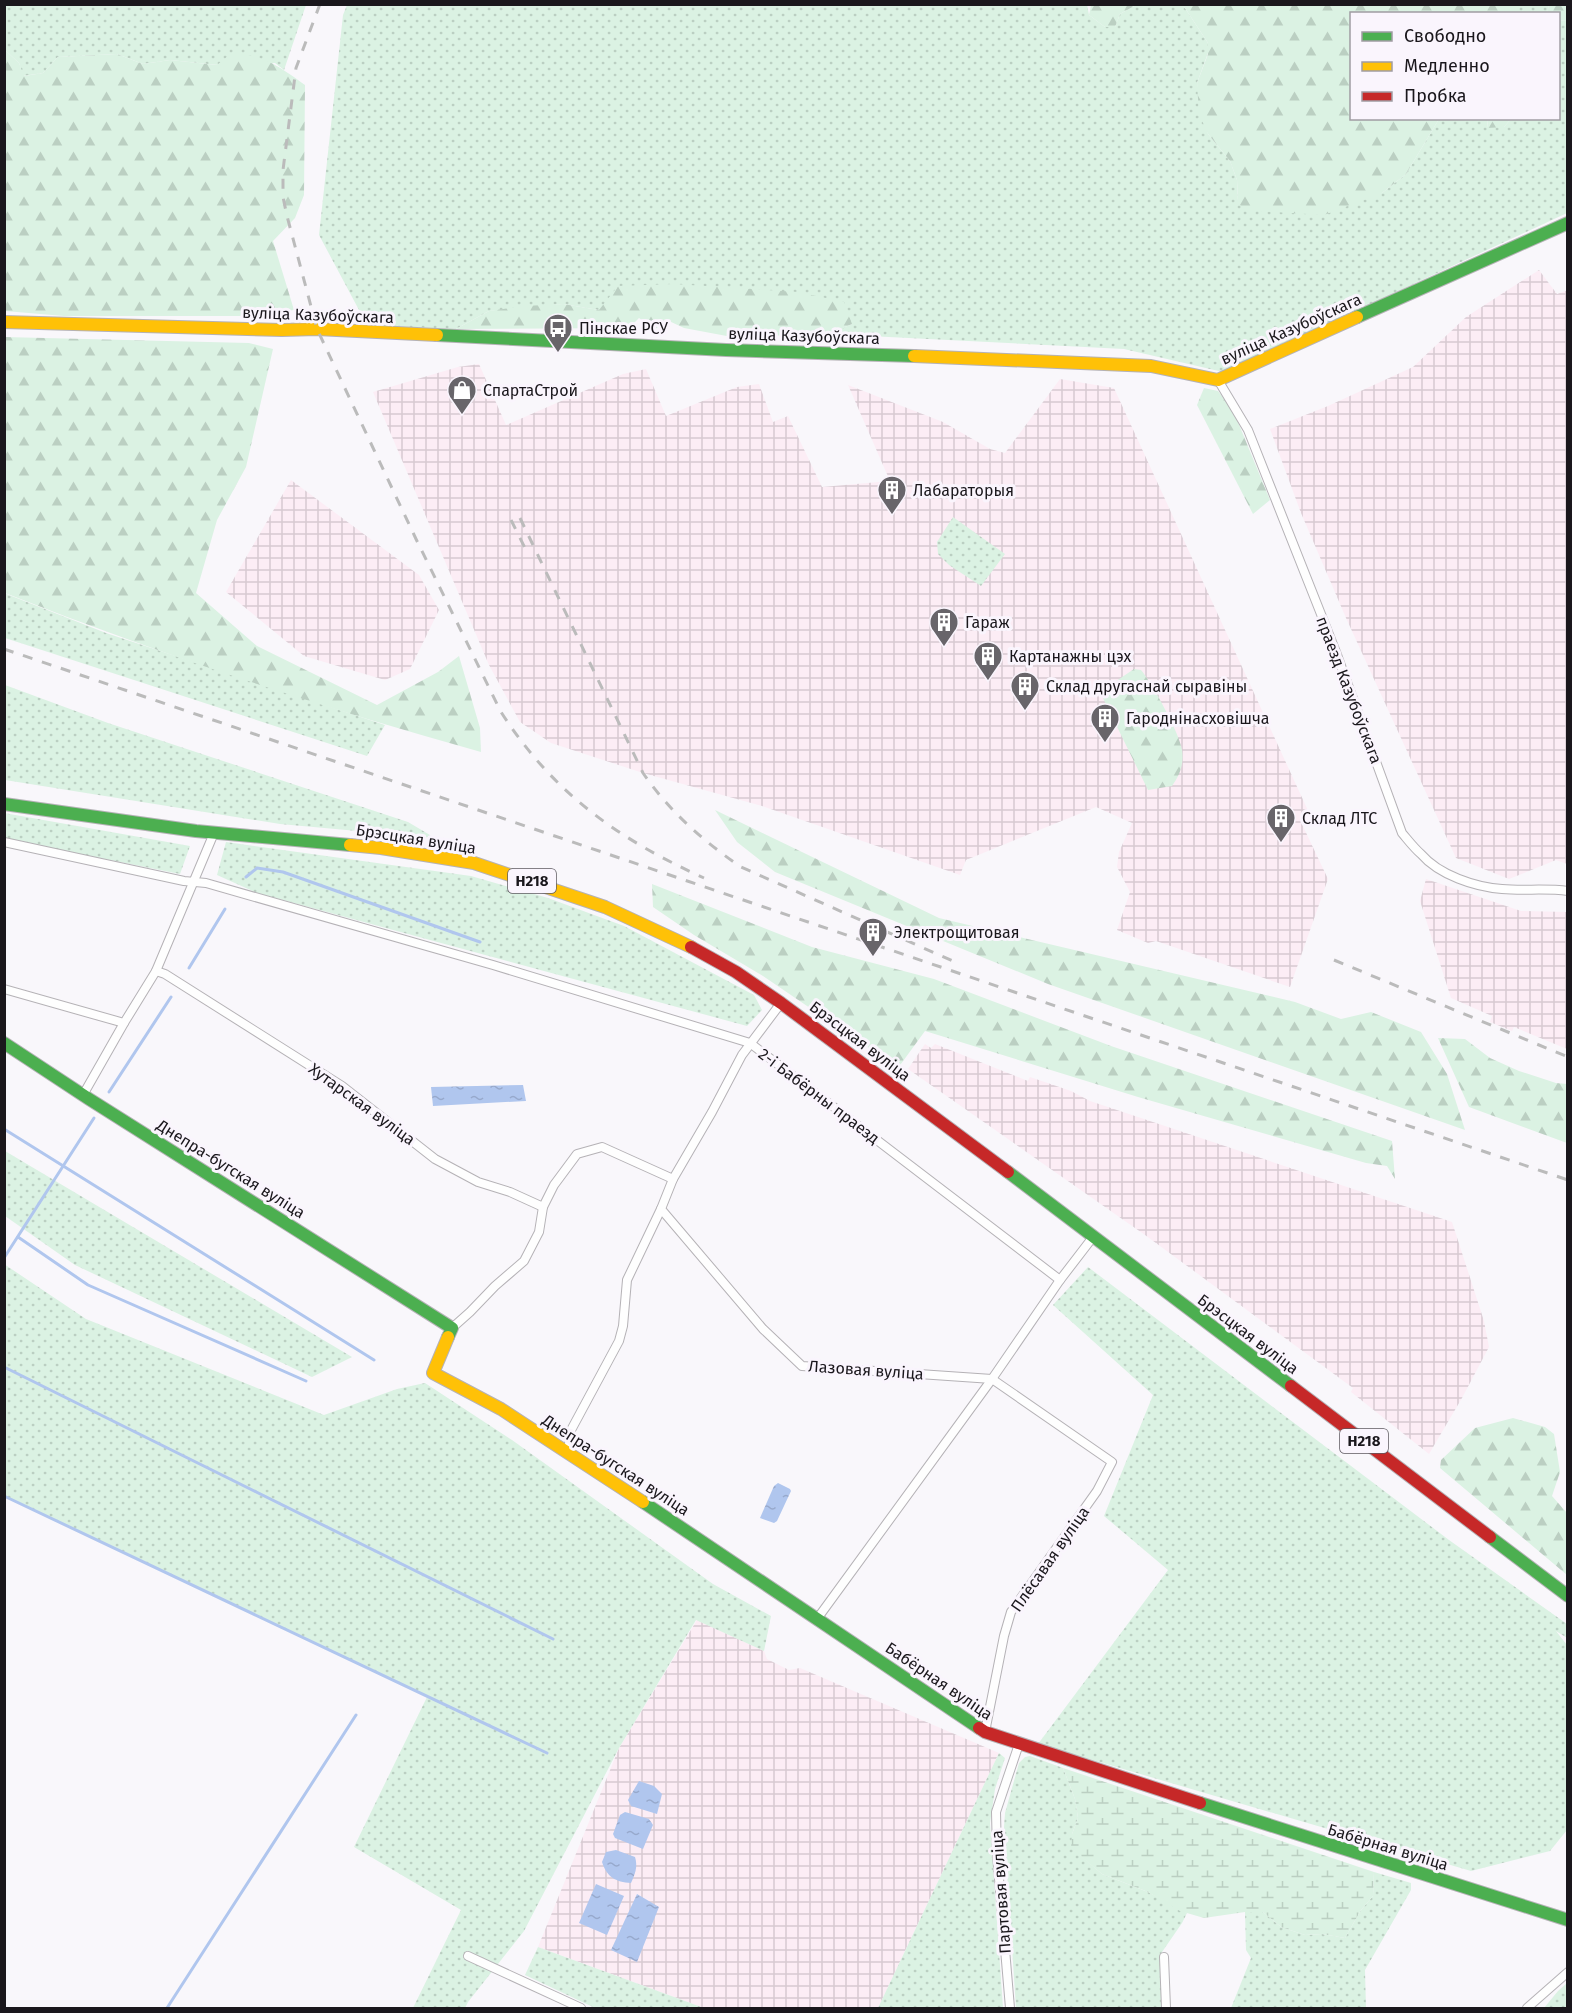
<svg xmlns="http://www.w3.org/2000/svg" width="1572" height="2013" viewBox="0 0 1572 2013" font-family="'Fira Sans',sans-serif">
	<defs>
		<pattern id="industrial-grid" width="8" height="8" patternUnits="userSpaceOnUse" patternTransform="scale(1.5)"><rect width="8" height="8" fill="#fcedf5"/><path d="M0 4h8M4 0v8" fill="none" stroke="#d7cad1"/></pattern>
		<pattern id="grass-dots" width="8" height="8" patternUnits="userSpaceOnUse" patternTransform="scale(1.5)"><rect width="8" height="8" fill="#dbf2e3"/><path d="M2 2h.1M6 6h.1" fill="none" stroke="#bbcfc2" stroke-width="1.8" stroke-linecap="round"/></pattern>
		<pattern id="forest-firs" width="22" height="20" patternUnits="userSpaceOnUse" patternTransform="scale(1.5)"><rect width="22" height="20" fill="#dbf2e3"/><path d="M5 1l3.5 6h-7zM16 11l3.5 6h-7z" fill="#bbcfc2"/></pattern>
		<pattern id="wetland-marsh" width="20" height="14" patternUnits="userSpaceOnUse" patternTransform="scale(1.5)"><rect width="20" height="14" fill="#dbf2e3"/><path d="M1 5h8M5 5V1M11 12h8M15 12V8" fill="none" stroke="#bbcfc2"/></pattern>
		<pattern id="water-ripples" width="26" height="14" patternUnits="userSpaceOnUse" patternTransform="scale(1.5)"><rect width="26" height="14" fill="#b0c6ee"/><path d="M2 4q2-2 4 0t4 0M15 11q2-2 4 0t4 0" fill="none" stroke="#97a9cc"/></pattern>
	</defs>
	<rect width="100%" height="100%" fill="#f9f7fb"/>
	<g fill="url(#industrial-grid)">
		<polygon points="1539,270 1557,294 1568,290 1567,864 1556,860 1509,879 1456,858 1346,618 1301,513 1270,429 1328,406 1413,367 1466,317"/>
		<polygon points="479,364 506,425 623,374 646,369 666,416 737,387 759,384 773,422 788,416 822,487 890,481 848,385 943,422 990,449 1005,453 1060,379 1114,388 1310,815 1301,822 1328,879 1290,987 1156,941 1148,943 1117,930 1130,892 1117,867 1119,852 1132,823 1096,807 966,860 960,875 762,806 643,773 551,743 520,722 489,665 373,392 458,367"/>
		<polygon points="291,480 419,575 439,610 410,669 385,680 304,656 226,592"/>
		<polygon points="1426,879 1521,911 1567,912 1567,1049 1514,1027 1512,1031 1490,1022 1492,1016 1451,998 1420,901"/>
		<polygon points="925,1044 931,1048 935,1044 1028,1081 1030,1077 1071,1091 1090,1101 1452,1222 1484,1321 1489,1347 1462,1398 1429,1454 1351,1392 1353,1388 1145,1235 908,1069"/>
		<polygon points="697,1620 764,1651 767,1659 789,1670 800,1668 999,1753 878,2008 704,2008 538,1947 619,1748"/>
	</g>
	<g fill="url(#grass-dots)">
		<polygon points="1087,4 1089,15 1105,27 1115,27 1120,14 1136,5 1183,5 1208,43 1208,53 1197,83 1208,134 1230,161 1237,180 1238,201 1382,193 1406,174 1439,119 1488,119 1487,127 1504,127 1511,119 1558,118 1559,21 1567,20 1567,213 1223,372 1124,349 829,334 852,324 599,310 563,304 489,311 456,329 367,325 319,235 343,15 347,5"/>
		<polygon points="5,5 306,5 284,70 275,63 218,65 170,60 143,64 117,54 58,57 43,73 23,76 19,63 5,50"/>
		<polygon points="1511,5 1549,5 1547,14 1511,13"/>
		<polygon points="953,517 1005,554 981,586 949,565 938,554 937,542"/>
		<polygon points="4,593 106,633 385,725 367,756 5,638"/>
		<polygon points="5,685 108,723 408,822 435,838 280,824 5,780"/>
		<polygon points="4,813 190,846 180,874 5,839"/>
		<polygon points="226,842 471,876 548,898 624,926 754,995 762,1010 747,1026 257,893 217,875"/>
		<polygon points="5,1151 352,1357 312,1377 75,1265 5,1216"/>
		<polygon points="4,1264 86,1319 324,1415 397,1389 425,1383 512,1440 713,1584 771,1616 764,1651 696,1620 619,1748 524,1931 468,2002 465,2008 413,2008 461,1910 354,1847 427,1697 5,1496"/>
		<polygon points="1088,1267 1449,1540 1567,1624 1567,1638 1556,1631 1567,1645 1567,1830 1550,1851 1471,1871 1038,1744 1168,1570 1104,1516 1153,1395 1053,1305"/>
		<polygon points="999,1753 1005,1758 995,1789 990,1823 1003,2008 878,2008"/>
		<polygon points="1030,1756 1063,1768 1075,1799 1078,1818 1072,1834 1072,1848 1102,1874 1148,1892 1187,1913 1182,1923 1160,1955 1162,2008 1016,2008 1004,1827 1005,1813 1019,1763 1025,1757"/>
		<polygon points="1374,1872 1411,1883 1411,1890 1365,1970 1366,2008 1231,2008 1251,1958 1246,1950 1245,1912 1263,1912 1281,1927 1305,1935 1322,1934 1345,1938 1361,1910 1373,1896"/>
		<polygon points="538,1947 704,2008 595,2008 525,1975"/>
		<polygon points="1567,1983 1567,2008 1544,2008 1558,1991"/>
	</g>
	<g fill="url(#forest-firs)">
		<polygon points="1091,5 1091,4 1136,5 1120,14 1115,27 1105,27 1089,15"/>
		<polygon points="1511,5 1511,13 1352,14 1352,118 1439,119 1406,174 1382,193 1324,215 1243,210 1238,201 1237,180 1230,161 1208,134 1199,114 1197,83 1208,54 1208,43 1183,5"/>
		<polygon points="1549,5 1567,5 1567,20 1559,21 1558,14 1547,13"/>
		<path d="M5,50L19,63L24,76L43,73L58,57L117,54L143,64L170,60L217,65L233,52C268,58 277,65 305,85L304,195L295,218L273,241L294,310L245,316H64L5,311Z"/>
		<polygon points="1488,119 1488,118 1511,119 1504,127 1487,128"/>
		<polygon points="674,284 798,292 844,302 852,324 829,334 732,337 684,328 669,321 655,329 639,318 629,328 456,329 489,311 525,306 563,304 599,310 618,286"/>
		<path d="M4,337L249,343L273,349L246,467L217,520L196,593L257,646L377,705L438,672L459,656L480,728L481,752C320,707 160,654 5,593Z"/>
		<polygon points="1204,388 1218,391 1233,410 1270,500 1253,514 1197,405"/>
		<path d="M1134,669L1141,670C1152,683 1180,734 1182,750C1184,764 1180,775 1172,786L1148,790L1100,692Z"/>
		<polygon points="715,810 939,918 1295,1002 1341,1019 1371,1012 1421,1032 1447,1074 1465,1130 1048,984 775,872 737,842"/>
		<polygon points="652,884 812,947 934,979 1111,1046 1392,1141 1395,1179 1387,1166 1366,1163 1138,1097 925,1031 898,1068 763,976 694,935 653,907"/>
		<polygon points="1438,1038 1465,1039 1490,1058 1519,1071 1556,1083 1567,1084 1567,1143 1469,1107"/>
		<polygon points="1513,1418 1545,1427 1554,1434 1560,1472 1552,1496 1567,1513 1567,1575 1440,1468 1441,1460 1475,1428"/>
	</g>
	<polygon fill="url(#wetland-marsh)" points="1063,1768 1374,1872 1373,1896 1361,1910 1345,1938 1322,1934 1305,1935 1281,1927 1263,1912 1245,1912 1204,1918 1180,1911 1148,1892 1102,1874 1071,1848 1072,1834 1078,1818 1075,1799"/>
	<g fill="url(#water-ripples)">
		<polygon points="523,1085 526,1101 433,1106 431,1087"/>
		<polygon points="778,1483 790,1489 791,1491 777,1521 774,1523 760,1518 774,1486"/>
		<polygon points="639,1781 654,1786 662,1794 657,1814 631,1806 628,1800"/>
		<polygon points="625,1812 649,1819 653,1825 643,1849 615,1838 613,1834 620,1815"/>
		<path d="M616,1850L635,1857C638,1867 635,1874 631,1883C615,1882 607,1877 602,1862L606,1852Z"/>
		<polygon points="596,1884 624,1896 607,1935 579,1923"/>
		<polygon points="637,1894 659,1907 637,1962 611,1950"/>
	</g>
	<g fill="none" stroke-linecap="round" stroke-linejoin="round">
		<g stroke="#b0c6ee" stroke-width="3">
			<polyline points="246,877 257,868 283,872 480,942"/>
			<polyline points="189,968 225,909"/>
			<polyline points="109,1092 171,997"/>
			<polyline points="4,1129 374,1360"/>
			<polyline points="18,1237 88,1285 306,1381"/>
			<polyline points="4,1258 94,1118"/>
			<polyline points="4,1367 553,1639"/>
			<polyline points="4,1496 547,1753"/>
			<polyline points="167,2008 356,1715"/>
		</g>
		<g stroke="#b5b2b6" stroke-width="10">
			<g id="street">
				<path d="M1218,380L1248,430L1336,652L1402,833C1408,840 1414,848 1421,854C1439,875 1475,887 1502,889C1524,891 1545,888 1568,891"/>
				<polyline points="4,842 184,881 206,883 493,965 750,1043 1060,1280"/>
				<polyline points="156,971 165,974 342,1086 435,1159 478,1182 510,1192 543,1207"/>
				<polyline points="4,989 124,1023 156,971 214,833"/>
				<polyline points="781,1003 742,1055 712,1112 673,1179 661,1209 763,1329 802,1366 992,1379 1112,1462 1097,1491 1011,1612 1004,1636 985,1732"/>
				<polyline points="83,1095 124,1023"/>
				<polyline points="452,1328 470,1312 495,1286 524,1261 539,1232 543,1207 554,1185 577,1154 602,1147 673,1179"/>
				<polyline points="572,1455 569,1445 570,1432 619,1341 623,1326 627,1280 661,1209"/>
				<polyline points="817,1619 992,1379 1060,1280 1093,1237"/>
				<polyline points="468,1956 581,2008"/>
				<polyline points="1164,1957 1166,2008"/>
				<polyline points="1010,2008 997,1855 996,1812 1019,1744"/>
				<polyline points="1527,2008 1568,1972"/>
			</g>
		</g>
		<g stroke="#b5b2b6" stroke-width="14">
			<g id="fast">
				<polyline points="1357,317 1568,223"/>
				<polyline points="437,335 726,350 914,356"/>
				<polyline points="4,804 196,831 350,845"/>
				<polyline points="4,1043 89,1099 452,1328 448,1337"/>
				<polyline points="1008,1172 1291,1386"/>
				<polyline points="643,1502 979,1728"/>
				<polyline points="1490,1537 1568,1596"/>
				<polyline points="1200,1803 1568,1920"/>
			</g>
		</g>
		<g stroke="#b5b2b6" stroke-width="14">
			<g id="slow">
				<polyline points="4,322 282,330 317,329 437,335"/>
				<polyline points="914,356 1151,366 1218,380 1357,317"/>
				<polyline points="350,845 381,848 474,863 605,907 691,947"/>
				<polyline points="448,1337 433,1373 501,1409 643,1502"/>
			</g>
		</g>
		<g stroke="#b5b2b6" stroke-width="14">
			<g id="jam">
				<polyline points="691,947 736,972 781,1003 1008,1172"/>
				<polyline points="1291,1386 1490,1537"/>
				<polyline points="979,1728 985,1732 1200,1803"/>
			</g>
		</g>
		<use href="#street" stroke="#fefefe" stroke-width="8"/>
		<use href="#fast" stroke="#4caf50" stroke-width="12"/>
		<use href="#slow" stroke="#ffc107" stroke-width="12"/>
		<use href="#jam" stroke="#c62828" stroke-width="12"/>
		<g stroke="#bbb" stroke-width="3" stroke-dasharray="10 10" stroke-linecap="butt">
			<path d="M320,4L296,68L283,170V197L287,216L317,329L416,539L501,712C553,793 618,839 704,878"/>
			<path d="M520,518L643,773C669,811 703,841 741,867L955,962"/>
			<polyline points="511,520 527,552"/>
			<polyline points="4,649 1568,1180"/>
			<polyline points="1334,960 1568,1057"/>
		</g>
	</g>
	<defs>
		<g id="bus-pin" transform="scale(1.5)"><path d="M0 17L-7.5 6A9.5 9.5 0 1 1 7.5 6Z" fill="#68656a" stroke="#faf5fd"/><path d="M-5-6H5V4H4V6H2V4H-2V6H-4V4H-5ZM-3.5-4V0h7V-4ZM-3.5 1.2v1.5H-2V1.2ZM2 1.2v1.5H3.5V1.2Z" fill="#fff"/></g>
		<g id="shop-pin" transform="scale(1.5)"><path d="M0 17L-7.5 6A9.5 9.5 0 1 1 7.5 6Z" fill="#68656a" stroke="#faf5fd"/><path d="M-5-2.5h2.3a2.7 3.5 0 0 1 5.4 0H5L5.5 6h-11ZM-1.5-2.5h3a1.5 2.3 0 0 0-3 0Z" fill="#fff"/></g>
		<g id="building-pin" transform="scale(1.5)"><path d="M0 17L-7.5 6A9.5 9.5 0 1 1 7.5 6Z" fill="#68656a" stroke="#faf5fd"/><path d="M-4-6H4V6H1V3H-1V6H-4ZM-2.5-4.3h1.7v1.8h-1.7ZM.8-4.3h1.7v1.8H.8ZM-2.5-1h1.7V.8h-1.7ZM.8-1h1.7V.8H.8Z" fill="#fff"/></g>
	</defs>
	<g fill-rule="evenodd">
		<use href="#bus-pin" x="558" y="328"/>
		<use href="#shop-pin" x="462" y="390"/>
		<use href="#building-pin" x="892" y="490"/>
		<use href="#building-pin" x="944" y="622"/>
		<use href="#building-pin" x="988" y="656"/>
		<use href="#building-pin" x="1025" y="686"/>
		<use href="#building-pin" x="1105" y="718"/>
		<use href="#building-pin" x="1281" y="818"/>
		<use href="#building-pin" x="873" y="932"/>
	</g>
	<g text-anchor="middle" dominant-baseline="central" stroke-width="6" stroke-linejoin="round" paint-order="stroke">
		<g fill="#faf5fd" stroke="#5d5a60" stroke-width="1.5">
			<rect x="508" y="869" width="48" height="24" rx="4.5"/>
			<rect x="1340" y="1429" width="48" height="24" rx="4.5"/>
		</g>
		<g font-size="15" font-weight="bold" fill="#1a171c">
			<text x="532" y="881">Н218</text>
			<text x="1364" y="1441">Н218</text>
		</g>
		<g font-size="16" fill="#1a171c" stroke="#faf5fd">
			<text transform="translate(318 315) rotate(2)">вуліца Казубоўскага</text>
			<text transform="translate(1291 329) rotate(-24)">вуліца Казубоўскага</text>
			<text transform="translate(804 336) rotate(2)">вуліца Казубоўскага</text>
			<text transform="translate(1349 690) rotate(69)">праезд Казубоўскага</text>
			<text transform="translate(416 839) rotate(9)">Брэсцкая вуліца</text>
			<text transform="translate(860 1041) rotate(37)">Брэсцкая вуліца</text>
			<text transform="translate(819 1096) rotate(37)">2-і Бабёрны праезд</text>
			<text transform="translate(362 1104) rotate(36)">Хутарская вуліца</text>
			<text transform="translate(231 1169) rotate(32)">Днепра-бугская вуліца</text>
			<text transform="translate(1248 1334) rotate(37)">Брэсцкая вуліца</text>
			<text transform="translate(866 1370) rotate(4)">Лазовая вуліца</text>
			<text transform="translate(616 1465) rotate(33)">Днепра-бугская вуліца</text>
			<text transform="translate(1050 1559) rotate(-55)">Плёсавая вуліца</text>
			<text transform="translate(939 1681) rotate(34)">Бабёрная вуліца</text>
			<text transform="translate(1388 1847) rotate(17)">Бабёрная вуліца</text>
			<text transform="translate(1001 1892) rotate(-94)">Партовая вуліца</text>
		</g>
		<g font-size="16" fill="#1a171c" stroke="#faf5fd" text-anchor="start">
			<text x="579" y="328">Пінскае РСУ</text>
			<text x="483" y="390">СпартаСтрой</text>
			<text x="913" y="490">Лабараторыя</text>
			<text x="965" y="622">Гараж</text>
			<text x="1009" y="656">Картанажны цэх</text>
			<text x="1046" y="686">Склад другаснай сыравіны</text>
			<text x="1126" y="718">Гароднінасховішча</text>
			<text x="1302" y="818">Склад ЛТС</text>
			<text x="894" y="932">Электрощитовая</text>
		</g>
	</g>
	<rect width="1572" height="2013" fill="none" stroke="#1a171c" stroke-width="12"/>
	<rect x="1350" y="12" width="210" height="108" fill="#faf5fd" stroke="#a09ca3" stroke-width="1.5"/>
	<rect x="1362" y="32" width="30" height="9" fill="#4caf50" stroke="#a09ca3" stroke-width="1.5"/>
	<text x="1404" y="42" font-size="18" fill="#1a171c">Свободно</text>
	<rect x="1362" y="62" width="30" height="9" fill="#ffc107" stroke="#a09ca3" stroke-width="1.5"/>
	<text x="1404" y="72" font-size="18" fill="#1a171c">Медленно</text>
	<rect x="1362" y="92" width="30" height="9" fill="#c62828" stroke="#a09ca3" stroke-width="1.5"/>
	<text x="1404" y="102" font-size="18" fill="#1a171c">Пробка</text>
</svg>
